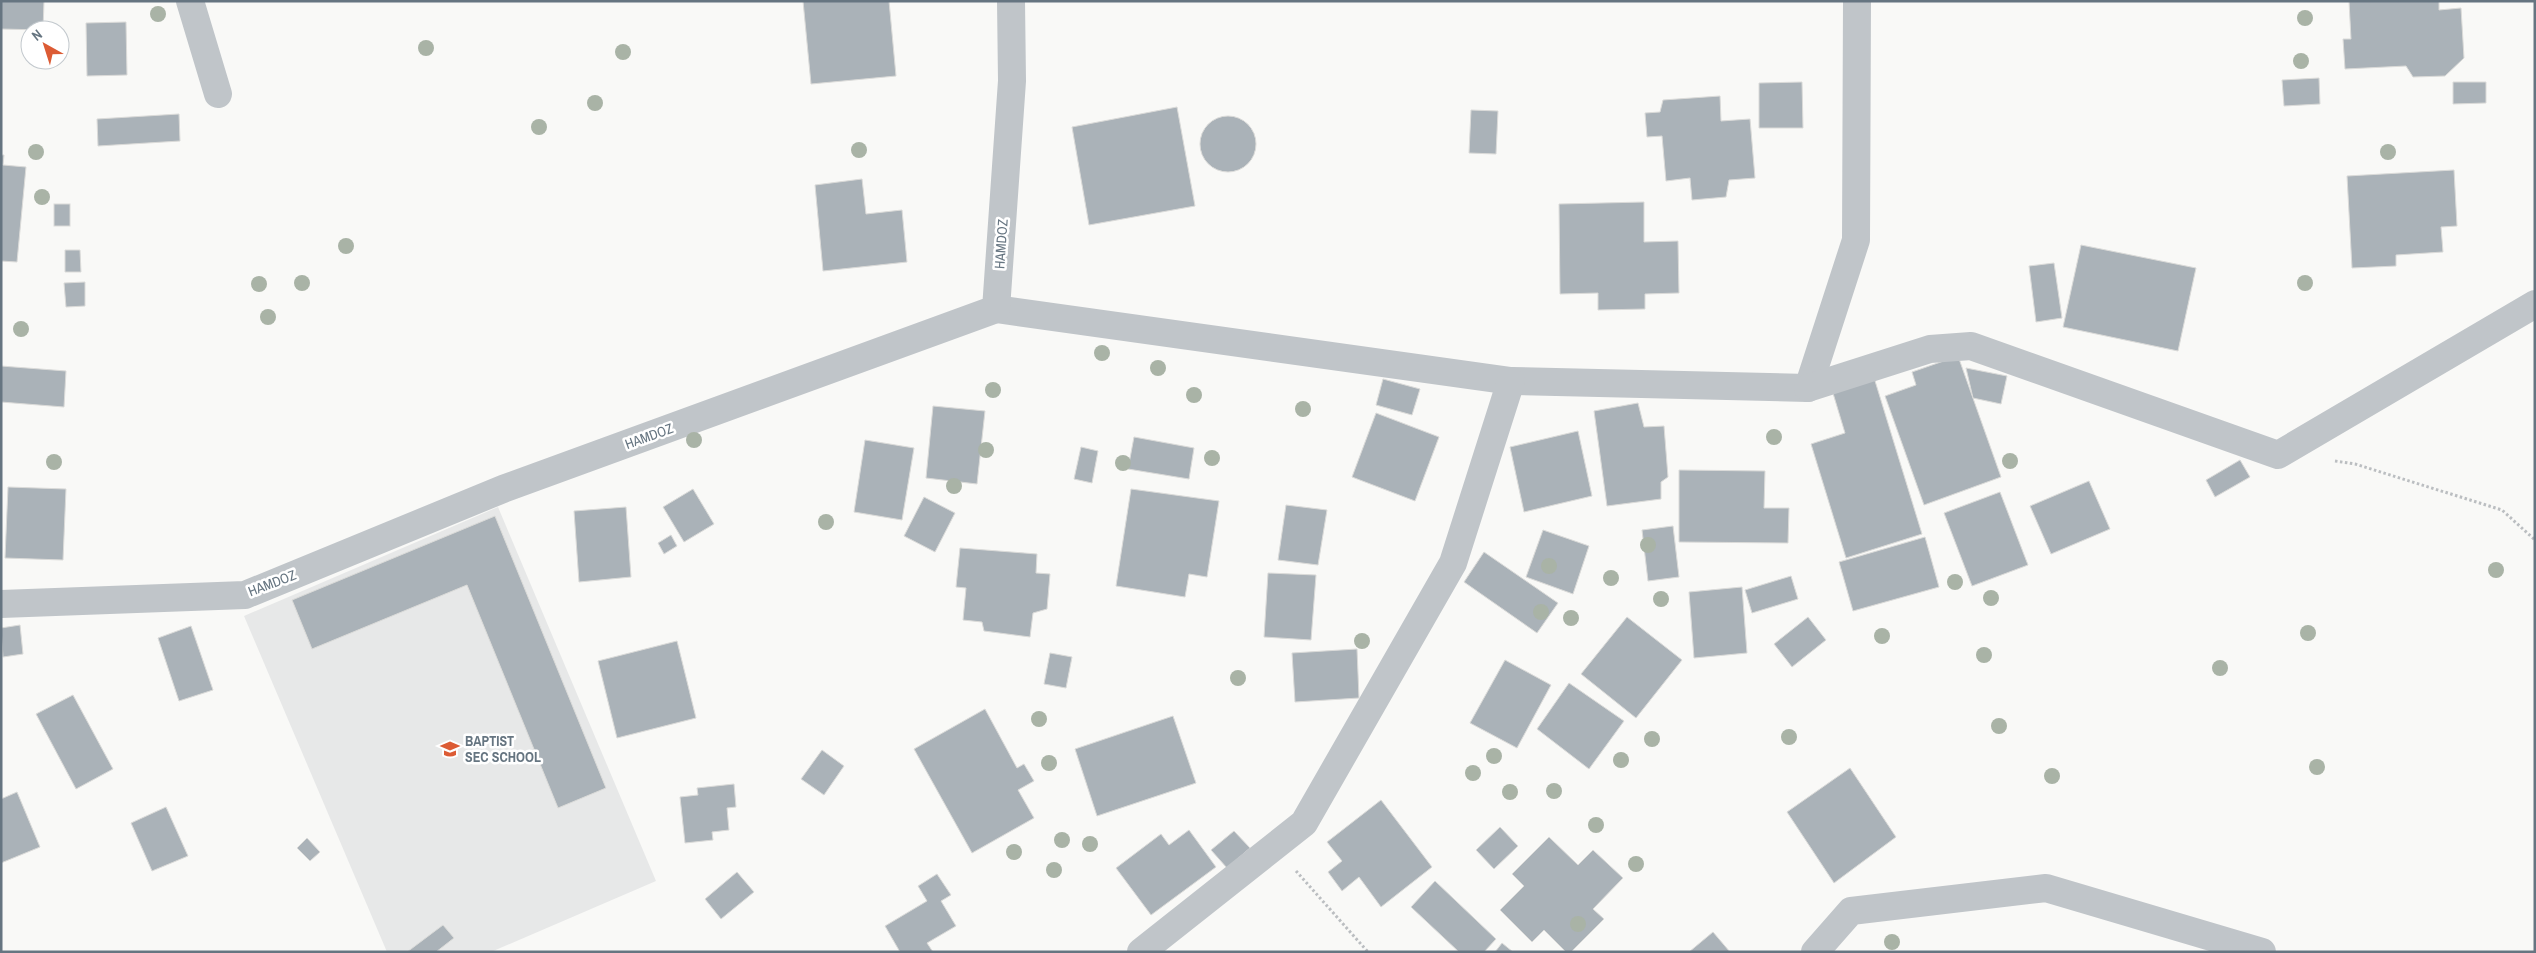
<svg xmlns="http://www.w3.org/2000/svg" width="2536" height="953" viewBox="0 0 2536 953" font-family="'Archivo Narrow',sans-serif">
	<rect width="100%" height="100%" fill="#f9f9f7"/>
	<polygon fill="#e7e8e8" points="498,507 656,881 491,952 387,952 244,616"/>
	<g fill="#aab2b8" stroke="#dbdbd9">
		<polygon points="1,1 44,1 43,30 1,29"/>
		<polygon points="803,1 889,1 896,76 811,84"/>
		<polygon points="2349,1 2439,1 2439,10 2461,8 2464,58 2445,76 2413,77 2406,66 2345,69 2343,39 2351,39"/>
		<polygon points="126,22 127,75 87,76 86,23"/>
		<polygon points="2319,78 2320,104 2284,106 2282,80"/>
		<polygon points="1802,82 1803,128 1759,128 1759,83"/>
		<polygon points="2453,82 2486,82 2486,103 2453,104"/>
		<polygon points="1720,96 1721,121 1750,119 1755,178 1729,180 1726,197 1692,200 1690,178 1666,181 1662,136 1647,137 1645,113 1660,112 1663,100"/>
		<polygon points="1177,107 1195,206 1089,225 1072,127"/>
		<polygon points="1471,110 1498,111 1496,154 1469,153"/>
		<polygon points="179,114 180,141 98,146 97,119"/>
		<circle cx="1228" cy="144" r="28"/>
		<polygon points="1,155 4,155 3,165 26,167 17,262 1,261"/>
		<polygon points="2454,170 2457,226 2441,227 2443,252 2396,255 2396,266 2352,268 2347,176"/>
		<polygon points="862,179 866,214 902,210 907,262 823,271 815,185"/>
		<polygon points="1644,202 1644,242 1678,241 1679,293 1645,294 1645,309 1598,310 1598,293 1560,294 1559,204"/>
		<rect x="54" y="204" width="16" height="22"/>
		<polygon points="2081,245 2196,268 2178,351 2063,327"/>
		<polygon points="65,250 80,250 81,272 65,272"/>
		<polygon points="2054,263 2062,318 2036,322 2029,266"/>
		<polygon points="85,282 85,306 66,307 64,283"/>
		<polygon points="1958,356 2001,477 1924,505 1885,396 1916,385 1912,372"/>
		<polygon points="1868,358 1922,534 1846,558 1811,444 1845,433 1826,370"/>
		<polygon points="1,366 66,371 64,407 1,402"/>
		<polygon points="1966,368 2007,376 2001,404 1973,398"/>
		<polygon points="1383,379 1420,389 1412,415 1376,405"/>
		<polygon points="1638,403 1644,427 1664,426 1668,477 1661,482 1661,499 1607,506 1594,411"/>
		<polygon points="933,406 985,411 977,484 926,478"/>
		<polygon points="1376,413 1439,437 1415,501 1352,477"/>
		<polygon points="1578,431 1592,496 1524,512 1510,447"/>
		<polygon points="1134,437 1194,448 1189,479 1128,469"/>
		<polygon points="865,440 914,448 902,520 854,512"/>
		<polygon points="1081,447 1098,451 1092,483 1074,479"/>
		<polygon points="2240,460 2250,477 2215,497 2206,480"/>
		<polygon points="1679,470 1765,471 1764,508 1789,508 1788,543 1679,542"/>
		<polygon points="2089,481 2110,529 2051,554 2030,506"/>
		<polygon points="8,487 66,489 63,560 5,558"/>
		<polygon points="693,489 714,524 684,542 663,507"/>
		<polygon points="1131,489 1219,501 1207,577 1189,574 1185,597 1116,586"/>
		<polygon points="2000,492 2028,565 1972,586 1944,513"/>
		<polygon points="924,497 955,513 935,552 904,536"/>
		<polygon points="1286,505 1327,510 1318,565 1278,560"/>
		<polygon points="626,507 631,577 579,582 574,511"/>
		<polygon points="495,516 606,788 558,808 467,585 312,649 292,600"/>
		<polygon points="1673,526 1679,577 1648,581 1642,530"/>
		<polygon points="1543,530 1589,546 1573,594 1526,577"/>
		<polygon points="671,535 677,546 664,554 658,543"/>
		<polygon points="1925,537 1939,587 1853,611 1839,562"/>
		<polygon points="960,548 1037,554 1036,573 1050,574 1047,609 1033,613 1030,637 984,631 982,622 963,620 966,588 956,587"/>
		<polygon points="1484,552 1558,603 1537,633 1464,582"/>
		<polygon points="1268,573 1316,575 1311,640 1264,637"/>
		<polygon points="1791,576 1798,599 1752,613 1745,590"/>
		<polygon points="1742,587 1747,653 1694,658 1689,592"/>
		<polygon points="1627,617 1682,660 1636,718 1581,674"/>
		<polygon points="1808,617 1826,640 1792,667 1774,644"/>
		<polygon points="20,625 23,654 3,657 1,628"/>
		<polygon points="191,626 213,690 179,701 158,638"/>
		<polygon points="677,641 696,718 617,738 598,661"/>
		<polygon points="1357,649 1359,698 1295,702 1292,653"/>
		<polygon points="1050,653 1072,657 1066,688 1044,684"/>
		<polygon points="1505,660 1551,685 1517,748 1470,723"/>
		<polygon points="1569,683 1624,721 1589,769 1537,729"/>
		<polygon points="73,695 113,769 76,789 36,714"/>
		<polygon points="985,709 1017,768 1024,764 1034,781 1018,790 1034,818 972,853 914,749"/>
		<polygon points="1173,716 1196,783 1097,816 1075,749"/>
		<polygon points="822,750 844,766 824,795 801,779"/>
		<polygon points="1850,768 1896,837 1834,883 1787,812"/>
		<polygon points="734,784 736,807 727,808 729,830 712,832 713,840 685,843 680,797 698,795 697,788"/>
		<polygon points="17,792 40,847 1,863 1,799"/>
		<polygon points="1381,800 1432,867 1381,907 1359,877 1342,891 1328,872 1342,861 1327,842"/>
		<polygon points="166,807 188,856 152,871 131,823"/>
		<polygon points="1500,827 1518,846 1494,869 1476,850"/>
		<polygon points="1189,830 1216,867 1151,915 1116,868 1161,834 1169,845"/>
		<polygon points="1234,831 1250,848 1227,868 1211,850"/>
		<polygon points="1549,837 1578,865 1593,850 1623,878 1593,909 1604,919 1571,952 1566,952 1544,930 1532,942 1500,910 1524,886 1512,874"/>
		<polygon points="307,838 320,852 310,861 297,848"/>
		<polygon points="737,872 754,892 721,919 705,899"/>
		<polygon points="937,874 951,895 941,901 956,926 927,943 933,952 900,952 885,926 927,901 918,886"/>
		<polygon points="1435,881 1496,939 1484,952 1459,952 1411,907"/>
		<polygon points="443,925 454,938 436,952 407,952"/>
		<polygon points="1713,932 1730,952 1689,952"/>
		<polygon points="1502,943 1513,952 1495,952"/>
	</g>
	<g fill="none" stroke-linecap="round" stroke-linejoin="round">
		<g stroke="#bbbec1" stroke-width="3" stroke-dasharray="2.5 2.5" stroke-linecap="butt">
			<polyline points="2335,461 2355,464 2502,510 2535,540"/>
			<polyline points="1296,871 1368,952"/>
		</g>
		<g stroke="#c0c5c9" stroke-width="28">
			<polyline points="190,1 218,94"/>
			<polyline points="996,309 1511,381 1808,388 1856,240 1857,1"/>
			<polyline points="1808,388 1930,349 1971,346 2278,455 2535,304"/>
			<polyline points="1,604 245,595 503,489 996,309 1012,81 1011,1"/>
			<polyline points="1141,952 1304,823 1453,563 1511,381"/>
			<polyline points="1815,952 1851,911 2046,888 2262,952"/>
		</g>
	</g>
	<g fill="#a9b3a6">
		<circle cx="158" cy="14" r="8"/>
		<circle cx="2305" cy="18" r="8"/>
		<circle cx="426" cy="48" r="8"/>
		<circle cx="623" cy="52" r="8"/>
		<circle cx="2301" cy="61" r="8"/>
		<circle cx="595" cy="103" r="8"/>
		<circle cx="539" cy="127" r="8"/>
		<circle cx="859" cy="150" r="8"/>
		<circle cx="36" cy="152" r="8"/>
		<circle cx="2388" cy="152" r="8"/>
		<circle cx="42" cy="197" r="8"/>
		<circle cx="346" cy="246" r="8"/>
		<circle cx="302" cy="283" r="8"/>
		<circle cx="2305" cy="283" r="8"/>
		<circle cx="259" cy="284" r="8"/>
		<circle cx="268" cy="317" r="8"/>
		<circle cx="21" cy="329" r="8"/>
		<circle cx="1102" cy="353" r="8"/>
		<circle cx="1158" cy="368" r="8"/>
		<circle cx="993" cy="390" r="8"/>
		<circle cx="1194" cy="395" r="8"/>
		<circle cx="1303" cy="409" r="8"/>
		<circle cx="1774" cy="437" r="8"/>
		<circle cx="694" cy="440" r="8"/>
		<circle cx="986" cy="450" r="8"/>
		<circle cx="1212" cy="458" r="8"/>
		<circle cx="2010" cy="461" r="8"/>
		<circle cx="54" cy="462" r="8"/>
		<circle cx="1123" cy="463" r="8"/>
		<circle cx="954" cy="486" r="8"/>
		<circle cx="826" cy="522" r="8"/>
		<circle cx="1648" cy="545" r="8"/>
		<circle cx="1549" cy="566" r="8"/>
		<circle cx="2496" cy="570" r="8"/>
		<circle cx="1611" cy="578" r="8"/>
		<circle cx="1955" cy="582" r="8"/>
		<circle cx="1991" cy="598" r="8"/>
		<circle cx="1661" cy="599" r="8"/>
		<circle cx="1541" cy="612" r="8"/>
		<circle cx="1571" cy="618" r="8"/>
		<circle cx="2308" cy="633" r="8"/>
		<circle cx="1882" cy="636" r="8"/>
		<circle cx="1362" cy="641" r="8"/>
		<circle cx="1984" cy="655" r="8"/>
		<circle cx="2220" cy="668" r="8"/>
		<circle cx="1238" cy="678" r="8"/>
		<circle cx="1039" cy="719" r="8"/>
		<circle cx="1999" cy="726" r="8"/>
		<circle cx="1789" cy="737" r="8"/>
		<circle cx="1652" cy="739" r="8"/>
		<circle cx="1494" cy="756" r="8"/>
		<circle cx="1621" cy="760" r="8"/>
		<circle cx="1049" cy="763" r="8"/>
		<circle cx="2317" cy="767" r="8"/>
		<circle cx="1473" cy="773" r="8"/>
		<circle cx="2052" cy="776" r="8"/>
		<circle cx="1554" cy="791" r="8"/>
		<circle cx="1510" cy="792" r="8"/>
		<circle cx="1596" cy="825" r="8"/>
		<circle cx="1062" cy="840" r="8"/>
		<circle cx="1090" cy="844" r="8"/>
		<circle cx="1014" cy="852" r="8"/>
		<circle cx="1636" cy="864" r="8"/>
		<circle cx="1054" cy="870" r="8"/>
		<circle cx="1578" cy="924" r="8"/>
		<circle cx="1892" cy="942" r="8"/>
	</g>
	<defs>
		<g id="school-bare" transform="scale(1.5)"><path d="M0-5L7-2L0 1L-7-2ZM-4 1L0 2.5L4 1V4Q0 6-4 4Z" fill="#dc5b34" stroke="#fff" stroke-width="2.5" paint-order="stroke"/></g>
	</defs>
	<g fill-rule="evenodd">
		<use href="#school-bare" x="450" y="749"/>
	</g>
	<g text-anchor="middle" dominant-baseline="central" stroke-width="5" stroke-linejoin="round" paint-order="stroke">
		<g font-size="14" fill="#667581" stroke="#fff">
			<text transform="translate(1001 244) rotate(-86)">HAMDOZ</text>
			<text transform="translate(649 436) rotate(-20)">HAMDOZ</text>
			<text transform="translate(272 583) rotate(-21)">HAMDOZ</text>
		</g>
		<g font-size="14" font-weight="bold" fill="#667581" stroke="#fff" text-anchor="start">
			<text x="465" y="741">BAPTIST<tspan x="465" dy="16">SEC SCHOOL</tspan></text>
		</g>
	</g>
	<rect width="2536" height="953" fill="none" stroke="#667581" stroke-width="5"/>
	<g transform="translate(45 45) rotate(321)"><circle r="24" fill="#ffffff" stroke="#c2c8cd"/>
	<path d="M0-4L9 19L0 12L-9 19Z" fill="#dc5b34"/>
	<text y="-8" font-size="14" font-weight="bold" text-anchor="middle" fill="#667581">N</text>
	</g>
</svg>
